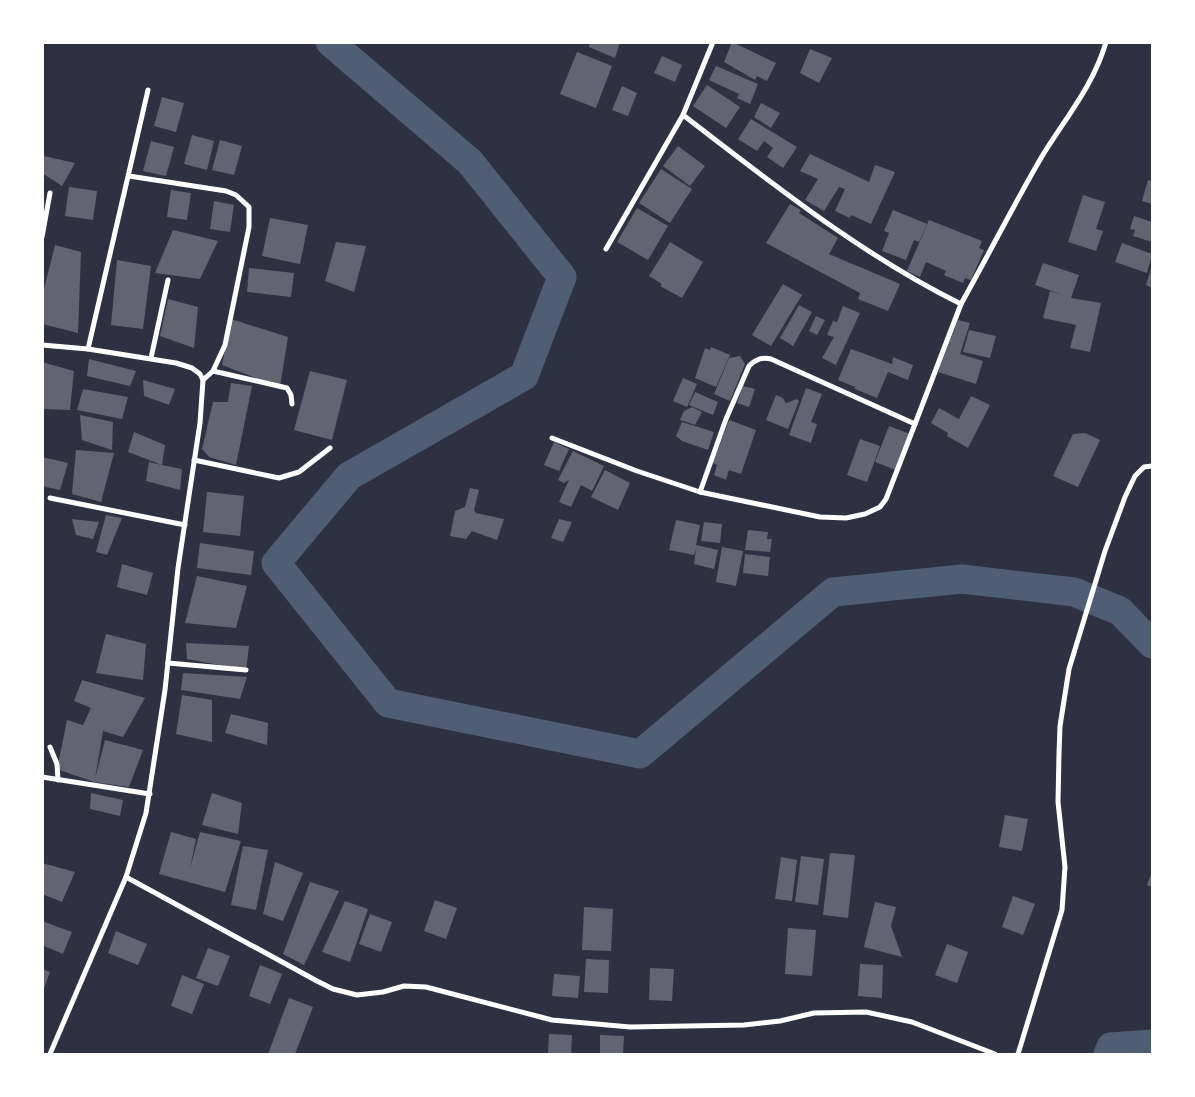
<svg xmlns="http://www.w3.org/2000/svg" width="1195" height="1097" viewBox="0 0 1195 1097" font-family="Rubik,sans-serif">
	<rect width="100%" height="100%" fill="#2d3142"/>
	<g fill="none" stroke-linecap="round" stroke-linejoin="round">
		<g stroke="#4f5d75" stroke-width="29">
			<polyline points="330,42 470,162 562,277 524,376 349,476 276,563 388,703 640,754 833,592 962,579 1074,592 1120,611 1152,644"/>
			<polyline points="1108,1054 1111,1047 1152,1044"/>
		</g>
	</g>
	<g fill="#626471">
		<polygon points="590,42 620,42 615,58 589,47"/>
		<polygon points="732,42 776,63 767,81 757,76 755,80 724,62"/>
		<polygon points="810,49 832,58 819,83 800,73"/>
		<polygon points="577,52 612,66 596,108 560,94"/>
		<polygon points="662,56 682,65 675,82 654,73"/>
		<polygon points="716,66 758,84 750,104 737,98 739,94 709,80"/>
		<polygon points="707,85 740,107 726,128 693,106"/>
		<polygon points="622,86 637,93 628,116 612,110"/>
		<polygon points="162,97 184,103 176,132 154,126"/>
		<polygon points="761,103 780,113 771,128 754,117"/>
		<polygon points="751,119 797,147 783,168 767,157 773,148 764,141 757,151 738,139"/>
		<polygon points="192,135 214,141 207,170 184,164"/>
		<polygon points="220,140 242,146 234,175 212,170"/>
		<polygon points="151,141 174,147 166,176 143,171"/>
		<polygon points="678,146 705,166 690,186 663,166"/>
		<polygon points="810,154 869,182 875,165 895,172 871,224 851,215 850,218 835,211 845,189 839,187 824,211 805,200 818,179 800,171"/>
		<polygon points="44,156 75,163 62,186 42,173"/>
		<polygon points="661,169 692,189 670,223 639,203"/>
		<polygon points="1148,180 1152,181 1152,204 1142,201"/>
		<polygon points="69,187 97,191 93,220 65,216"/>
		<polygon points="171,190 191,193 187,220 167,217"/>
		<polygon points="1083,195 1105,202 1096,229 1103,231 1096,251 1068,242"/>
		<polygon points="214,201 234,205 230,232 210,229"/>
		<polygon points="790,204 801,210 799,213 838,238 829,254 900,284 888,311 858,299 860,293 766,243"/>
		<polygon points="637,208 668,226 648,260 617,242"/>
		<polygon points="893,210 927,224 919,242 914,240 906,260 882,251 889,233 884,231"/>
		<polygon points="1134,216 1152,222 1152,242 1133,236 1135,230 1130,229"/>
		<polygon points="270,218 308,225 300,264 262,256"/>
		<polygon points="929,220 982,241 979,248 984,250 971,280 965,278 963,283 944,275 946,271 926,262 920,277 907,271"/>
		<polygon points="173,230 218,241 200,279 155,273"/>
		<polygon points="336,242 366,246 354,292 325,281"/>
		<polygon points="670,242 703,262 682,298 660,286 662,284 649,276"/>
		<polygon points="1122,243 1152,254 1147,273 1115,262"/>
		<polygon points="55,245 81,252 78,333 42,324 42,297"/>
		<polygon points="117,260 151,266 143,329 111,325"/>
		<polygon points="1043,263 1079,275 1071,298 1101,303 1090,352 1070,348 1076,325 1043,318 1050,291 1063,295 1035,285"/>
		<polygon points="1152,266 1152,288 1146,285"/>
		<polygon points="249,268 294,273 291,297 247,292"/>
		<polygon points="783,284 802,295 771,346 752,335"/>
		<polygon points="168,299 198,307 194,348 160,336"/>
		<polygon points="799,305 812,312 793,346 780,338"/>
		<polygon points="843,306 860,313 836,365 822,358 834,337 827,335 833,321 837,322"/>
		<polygon points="816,316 825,320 817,335 809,331"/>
		<polygon points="231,319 288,337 280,387 222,365"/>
		<polygon points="958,320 970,323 960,354 983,361 976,384 938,372"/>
		<polygon points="969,330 996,336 990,358 963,352"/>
		<polygon points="711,347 730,355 716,387 695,378 705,348 710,350"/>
		<polygon points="851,349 892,364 893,357 913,365 908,380 888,372 877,398 855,389 855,387 838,380"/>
		<polygon points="740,356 745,364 730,401 714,394 729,358"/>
		<polygon points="89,359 136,371 130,386 87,376"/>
		<polygon points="42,362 74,371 70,410 42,409"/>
		<polygon points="310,371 347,380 332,440 294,430"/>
		<polygon points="683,378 697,384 687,407 673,401"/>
		<polygon points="143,380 175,389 169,405 144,396"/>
		<polygon points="231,383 252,386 236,465 209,457 202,449 213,402 228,402"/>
		<polygon points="743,386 755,389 749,407 737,403"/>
		<polygon points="806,388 822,394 811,422 817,424 811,443 789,435"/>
		<polygon points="83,389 128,397 122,419 77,410"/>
		<polygon points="695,392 718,402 713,415 689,405"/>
		<polygon points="776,395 783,398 786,403 797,399 799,401 788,429 766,420"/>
		<polygon points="971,396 990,405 968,448 947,436 948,433 931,423 939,408 959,419"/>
		<polygon points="692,407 702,412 695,425 680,420 684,411"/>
		<polygon points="80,415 113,422 112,450 82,440"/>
		<polygon points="729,420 756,430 741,474 729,470 726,480 714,475 717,465 713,463"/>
		<polygon points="682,422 714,432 708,450 682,441 676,436"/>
		<polygon points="889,426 910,434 896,470 875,462"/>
		<polygon points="134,432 165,445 162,465 182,469 180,490 146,481 149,462 162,465 128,452"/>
		<polygon points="1085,433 1100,440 1078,487 1053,476 1073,434"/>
		<polygon points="860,439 880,446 867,482 847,475"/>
		<polygon points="554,442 569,449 559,471 544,465"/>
		<polygon points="76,450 114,453 101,502 72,494"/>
		<polygon points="573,451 604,466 592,491 581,485 571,507 559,502 569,480 564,483 558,480"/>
		<polygon points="42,457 68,463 60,490 42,486"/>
		<polygon points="605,470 630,483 618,510 591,497"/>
		<polygon points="470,488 479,490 474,510 476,513 504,519 497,540 472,531 466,539 450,536 455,511 465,507"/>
		<polygon points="207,492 244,496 240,536 203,532"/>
		<polygon points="106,515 122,518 107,555 96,552"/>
		<polygon points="72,519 99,522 93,539 76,535"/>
		<polygon points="559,519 572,522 563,542 551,538"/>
		<polygon points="676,520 700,525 696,545 718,550 714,569 694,564 696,549 694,555 669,550"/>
		<polygon points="704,522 722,524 720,543 701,541"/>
		<polygon points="748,530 768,532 767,539 772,539 770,552 745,550"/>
		<polygon points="200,543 254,551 251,575 197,568"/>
		<polygon points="722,547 743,551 736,586 716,582"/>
		<polygon points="745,554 770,557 768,576 743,573"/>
		<polygon points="122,564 153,573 147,595 117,587"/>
		<polygon points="197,576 247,586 236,628 185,623"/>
		<polygon points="106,634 146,644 143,680 96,673"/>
		<polygon points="186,643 249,646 246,670 187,659"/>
		<polygon points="183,673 247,677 240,699 181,690"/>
		<polygon points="82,680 145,698 123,737 103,731 95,779 105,740 143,750 129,787 94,782 57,769 67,720 83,725 91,708 74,701"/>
		<polygon points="182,695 212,700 212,742 176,734"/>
		<polygon points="231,714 268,723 267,745 225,733"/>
		<polygon points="91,793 123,800 120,816 90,809"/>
		<polygon points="212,793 242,803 238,834 202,825"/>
		<polygon points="1005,815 1028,819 1022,851 999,847"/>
		<polygon points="171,832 196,839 190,868 200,832 241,841 225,892 159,874"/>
		<polygon points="243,846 268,850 256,910 231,905"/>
		<polygon points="830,853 855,855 848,918 823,915"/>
		<polygon points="801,856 824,859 818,905 795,902"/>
		<polygon points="781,857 797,860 792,901 775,899"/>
		<polygon points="275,862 303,873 283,921 263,914"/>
		<polygon points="42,863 75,872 62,902 42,894"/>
		<polygon points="1152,871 1152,887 1147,885"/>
		<polygon points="310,882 339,891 304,965 283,954"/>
		<polygon points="1013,896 1035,904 1023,935 1002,927"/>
		<polygon points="435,900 457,908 446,939 424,931"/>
		<polygon points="345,901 368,909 350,962 322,952"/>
		<polygon points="875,902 896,907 891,926 902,957 864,947"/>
		<polygon points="584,907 613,909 611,951 582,950"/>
		<polygon points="370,914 392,922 381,952 359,944"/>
		<polygon points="42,921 72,932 63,954 42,945"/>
		<polygon points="788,928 816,930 812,976 785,974"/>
		<polygon points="116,931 147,944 138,965 108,953"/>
		<polygon points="947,944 968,952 957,983 935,975"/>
		<polygon points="208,948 230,956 218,986 196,978"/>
		<polygon points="586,959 609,960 608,993 584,992"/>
		<polygon points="860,964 883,965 882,998 858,996"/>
		<polygon points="260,965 282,974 270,1004 249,996"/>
		<polygon points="650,968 674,969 672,1001 649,1000"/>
		<polygon points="42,969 50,972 43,991 42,991"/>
		<polygon points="554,974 580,976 578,998 552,996"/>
		<polygon points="182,975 204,984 192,1014 171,1006"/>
		<polygon points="289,998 313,1007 295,1054 268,1054"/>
		<polygon points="549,1034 572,1035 571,1054 548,1054"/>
		<polygon points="600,1035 624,1036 623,1054 600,1054"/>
	</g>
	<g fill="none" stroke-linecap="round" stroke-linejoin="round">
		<g stroke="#fff" stroke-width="5">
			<path d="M683,115C772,183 860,254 961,304C988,256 1013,206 1041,158C1064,120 1094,85 1106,42"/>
			<polyline points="129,176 226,191 236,195 249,207 249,227 225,345 213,371 203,380"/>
			<polyline points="42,237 50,193"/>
			<polyline points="606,249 683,115 713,42"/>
			<polyline points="42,345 88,349 176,363 192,368 200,374 203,380 200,423 178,568 165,690 146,813 126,877 50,1054"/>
			<polyline points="88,349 148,90"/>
			<polyline points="151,358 168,280"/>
			<polyline points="213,371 287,388 291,395 292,404"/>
			<polyline points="552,438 637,471 700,492 820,517 846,518 865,514 880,507 886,499 915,424"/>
			<polyline points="194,460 279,478 299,472 330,448"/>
			<path d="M700,492L726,419L749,366C756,359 762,357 771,359L915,424L961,304"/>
			<polyline points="50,498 185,525"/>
			<polyline points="168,663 246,670"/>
			<polyline points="50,747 57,764 58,780"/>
			<polyline points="42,777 150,794"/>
			<polyline points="126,877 317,981 333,989 357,995 383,992 404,986 426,987 552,1020 630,1027 744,1025 780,1021 814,1013 866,1012 912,1022 995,1054"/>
			<polyline points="1018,1054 1062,910 1065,867 1058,802 1059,754 1060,726 1069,669 1105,551 1125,497 1135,476 1144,467 1152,466"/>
		</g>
	</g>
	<rect width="1195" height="1097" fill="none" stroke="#ffffff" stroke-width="88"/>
</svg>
